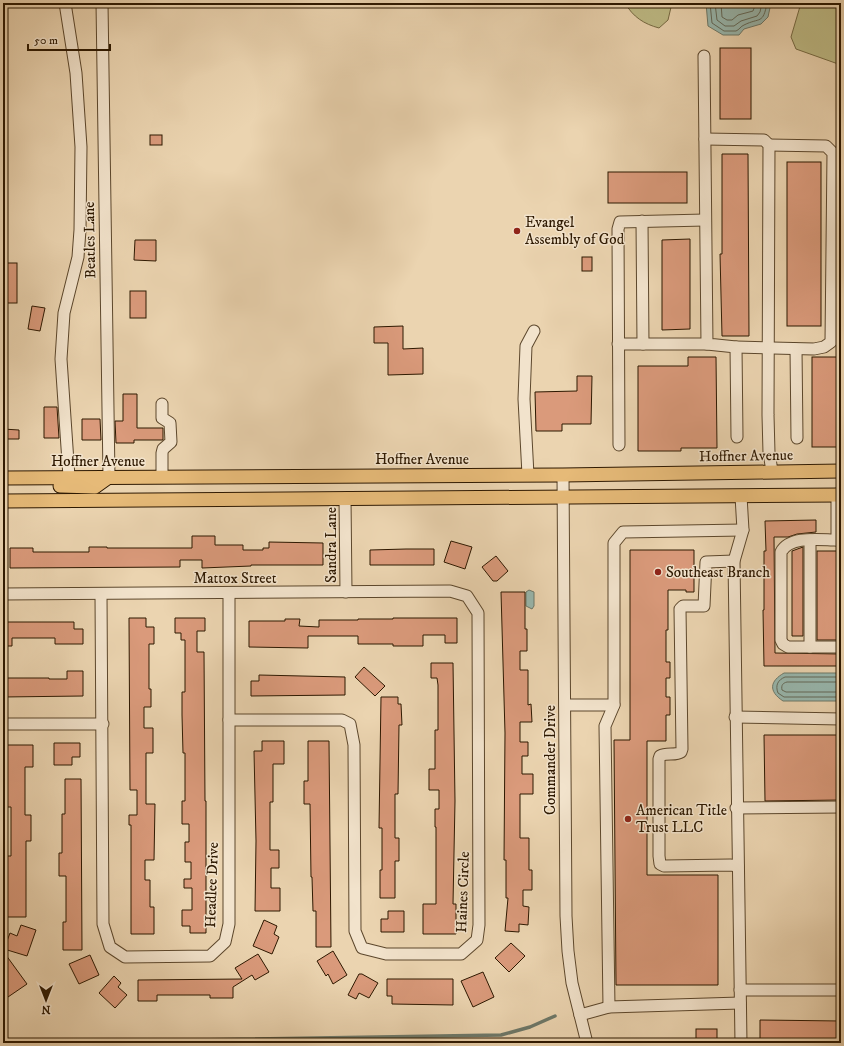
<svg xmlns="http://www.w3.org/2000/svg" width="844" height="1046" viewBox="0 0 844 1046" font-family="'IM FELL DW Pica',serif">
	<rect width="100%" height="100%" fill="#ebd4b0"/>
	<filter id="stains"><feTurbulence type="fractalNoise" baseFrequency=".005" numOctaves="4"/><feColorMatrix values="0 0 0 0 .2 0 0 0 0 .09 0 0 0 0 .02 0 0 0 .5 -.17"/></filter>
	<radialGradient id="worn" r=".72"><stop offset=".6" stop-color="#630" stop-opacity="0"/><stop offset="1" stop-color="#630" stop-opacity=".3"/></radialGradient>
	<g fill="#bebb86" stroke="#766a43">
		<path d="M625,3H672L668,20L659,28C644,24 633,17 625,3Z"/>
		<polygon points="801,3 841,3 841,65 796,49 791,37"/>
	</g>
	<g fill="#98b8af" stroke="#6d7869">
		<polygon points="706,3 771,3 768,17 761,24 744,29 739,35 723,35 708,26"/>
		<polygon points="529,590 534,592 534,606 532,609 526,606 526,592"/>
		<path d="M784,673H841V701H783C768,691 770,681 784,673Z"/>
	</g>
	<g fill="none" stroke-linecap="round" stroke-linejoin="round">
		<g stroke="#626858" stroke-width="1">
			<path d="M710,3L712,23L724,31H736C739,30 741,26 744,25C760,17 763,25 767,3"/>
			<polyline points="715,3 717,20 725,26 734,26 741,21 757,16 760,12 762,3"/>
			<polyline points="721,3 722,17 727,20 732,20 738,15 753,11 756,3"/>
			<path d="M841,677H785C778,680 775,685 778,693L784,697H841"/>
			<path d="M841,682H787C783,683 781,685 782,690L786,692H841"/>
		</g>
		<polyline stroke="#6d7869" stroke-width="3.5" points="3,1043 501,1035 530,1027 555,1016"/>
	</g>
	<g fill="#da9a7b" stroke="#2d1800">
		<rect x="720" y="48" width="31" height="71"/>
		<rect x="150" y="135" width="12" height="10"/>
		<polygon points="722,154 748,154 749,336 722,336 720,254 722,254"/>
		<rect x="787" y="162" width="34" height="164"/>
		<rect x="608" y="172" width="79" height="31"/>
		<polygon points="690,239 690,329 662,330 662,240"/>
		<polygon points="135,240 156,240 156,261 134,260"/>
		<rect x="582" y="257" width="10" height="14"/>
		<rect x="6" y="263" width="11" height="40"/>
		<rect x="130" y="291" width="16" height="27"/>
		<polygon points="32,306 45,308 40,331 28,329"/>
		<polygon points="403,326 403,349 423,348 423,374 388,375 388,343 374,343 374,327"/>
		<polygon points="688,357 716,357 717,448 681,448 681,451 638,451 638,366 688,366"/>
		<rect x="812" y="357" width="29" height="90"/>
		<polygon points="577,376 592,376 591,424 562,424 562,431 536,431 535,392 577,391"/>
		<polygon points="123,394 137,394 137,428 163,428 163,440 134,440 134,443 116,443 115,421 123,421"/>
		<polygon points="44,407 57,407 59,438 44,438"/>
		<polygon points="82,419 100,419 101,440 82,440"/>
		<polygon points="3,429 19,430 19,439 3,439"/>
		<polygon points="816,520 816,532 797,534 788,537 774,537 775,653 841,654 841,666 764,666 763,610 764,610 764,551 766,551 765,521"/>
		<polygon points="192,536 215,536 215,545 243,545 243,550 263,550 263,548 269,548 269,542 323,543 323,565 251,565 251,566 202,568 202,560 180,560 180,567 10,568 10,548 33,548 33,552 89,552 89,547 107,547 107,548 192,548"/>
		<polygon points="451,541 472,547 465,569 444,562"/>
		<polygon points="803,547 803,636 792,636 792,551"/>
		<polygon points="406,549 434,549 434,565 370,565 370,550"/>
		<polygon points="630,550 694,550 694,592 686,592 686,590 668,590 668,630 666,630 666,662 670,662 670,678 666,678 666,697 670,697 670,715 666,715 666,741 647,741 647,875 718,875 718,985 616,985 614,740 630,740"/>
		<rect x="817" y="551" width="24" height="89"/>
		<polygon points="496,556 508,571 497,581 493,581 482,567"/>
		<polygon points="501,592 525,592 525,629 527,629 527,651 520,651 520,670 528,670 528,705 531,704 532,722 520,722 520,742 528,742 528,756 522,756 522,774 533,774 533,794 520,794 520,838 529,838 529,870 532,870 532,890 523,890 523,906 529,907 528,925 519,924 519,932 505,931 508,898 506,898 506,860 504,860 505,733"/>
		<polygon points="129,618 146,618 146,627 154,627 154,644 149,644 149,689 151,689 151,707 144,707 144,728 153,728 153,753 146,753 146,804 155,804 154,860 145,860 145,880 150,880 150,907 154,907 154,934 131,934 131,825 129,825 129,815 137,815 137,790 130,790"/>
		<polygon points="175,618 205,618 205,631 197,631 197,652 204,652 205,801 206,801 206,933 190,933 190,926 182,926 182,910 192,910 192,888 184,888 184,879 191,879 191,862 185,862 185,842 189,842 189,824 182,824 182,801 185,801 185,753 183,753 182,715 182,692 185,692 185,640 181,640 181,633 175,633"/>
		<polygon points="393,618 457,618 457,643 445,643 445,635 423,635 423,646 393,646 393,644 358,644 358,636 308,636 308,648 249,647 249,621 285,621 285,619 300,619 299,626 319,627 319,620 358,620 358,619 393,619"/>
		<polygon points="3,622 74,622 74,629 83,629 83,644 55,644 55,638 12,638 12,646 3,646"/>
		<polygon points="431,663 453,663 455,801 453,904 456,904 456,934 423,934 423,904 436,904 436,827 435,827 435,809 439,809 439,790 429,790 429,769 435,769 435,730 438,730 438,685 437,678 431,678"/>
		<polygon points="364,667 385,686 375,696 355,677"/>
		<polygon points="67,671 83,671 83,696 3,697 3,678 49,678 49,679 67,679"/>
		<polygon points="259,675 345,677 345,695 251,696 251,681 259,681"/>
		<polygon points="381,697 398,697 398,704 401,704 402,725 399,725 398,794 395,794 395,838 399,838 399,861 395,861 395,898 380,898 380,870 382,870 382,828 379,828"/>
		<polygon points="764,735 841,735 841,800 765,801"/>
		<polygon points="262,741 284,741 284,764 273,764 273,802 270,802 270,850 279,850 279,868 271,868 271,888 280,888 280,911 255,911 256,841 254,751 262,751"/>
		<polygon points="308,741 329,741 331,947 316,947 316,911 313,911 312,877 311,877 310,804 304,804 304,781 308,781"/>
		<polygon points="54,743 80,743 80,757 72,757 72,765 54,765"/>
		<polygon points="6,745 33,745 33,767 25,767 25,815 31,815 31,841 26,841 26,917 7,917 6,856 11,856 11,807 5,807"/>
		<polygon points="65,779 81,779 82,950 63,950 63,922 66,922 66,876 59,876 59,853 62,853 62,814 65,814"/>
		<polygon points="388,911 404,911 404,932 381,932 381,919 388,919"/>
		<polygon points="264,920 277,926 274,934 279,937 272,954 253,946"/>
		<polygon points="21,925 36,930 27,956 4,949 10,933 17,936"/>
		<polygon points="511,943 525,956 509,972 495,958"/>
		<polygon points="3,951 27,984 8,997 3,991"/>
		<polygon points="333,951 347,975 333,984 328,974 326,976 317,961"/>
		<polygon points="258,954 269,972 255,980 252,975 233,987 233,998 210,998 210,995 157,995 157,1001 138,1001 138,980 242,979 235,968"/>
		<polygon points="90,955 99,975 79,984 69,964"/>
		<polygon points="483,972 494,997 473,1007 461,981"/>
		<polygon points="359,974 362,974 378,983 369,998 359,993 356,999 348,995"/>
		<polygon points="114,976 121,983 118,987 127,995 115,1008 99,993"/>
		<polygon points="387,979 453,979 453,1005 392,1004 392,996 387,996"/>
		<polygon points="760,1020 841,1021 841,1043 760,1043"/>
		<rect x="696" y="1029" width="21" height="11"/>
	</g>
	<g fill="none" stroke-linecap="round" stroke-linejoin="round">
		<g stroke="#5c472c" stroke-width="13">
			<g id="minor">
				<polyline points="65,3 76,73 81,147 80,230 78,257 64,313 61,359 69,477"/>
				<polyline points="102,3 109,477"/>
				<polyline points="704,56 707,344 736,347 737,437"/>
				<polyline points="705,139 764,140 769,145 768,415 769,453 772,471"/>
				<polyline points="642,221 643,344 707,344"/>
				<polyline points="618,344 643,344"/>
				<polyline points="736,347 814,349 824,347 831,342 833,153 826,146 769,145"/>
				<polyline points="796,349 797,438"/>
				<polyline points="162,404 162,418 170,423 171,442 163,449 162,453 162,477"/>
				<polyline points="619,445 618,229 620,222 705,220"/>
				<polyline points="528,475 524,399 526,346 534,331"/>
				<polyline points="563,475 566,916 568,951 572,983 587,1043"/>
				<polyline points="837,494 837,540"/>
				<polyline points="345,498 346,592"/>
				<polyline points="810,540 810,647"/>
				<path d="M841,541L837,540C821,540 790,535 781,552V640L783,644L788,647H841"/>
				<path d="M734,561L706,562L704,606H683L680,609L682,749L681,752C675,756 667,752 660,756L659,759V856L660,864L664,866L730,865L738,866"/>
				<polyline points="3,594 450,591 467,596 478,613 479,925 477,940 461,954 386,954 362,948 355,931 354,745 350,724 342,720 229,720"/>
				<polyline points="101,594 103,924 110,947 125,957 210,956 225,942 229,924 229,593"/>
				<polyline points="565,705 614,705"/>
				<polyline points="735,717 841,719"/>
				<polyline points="3,724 103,724"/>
				<polyline points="736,808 841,807"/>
				<polyline points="740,990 841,990"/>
				<polyline points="609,1007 605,726 614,705 614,543 623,532 743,530"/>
				<polyline points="580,1015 609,1007 740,1003"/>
				<polyline points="741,1043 734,561 743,530 741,496"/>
			</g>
		</g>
		<g stroke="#2d1800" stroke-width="15">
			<g id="major">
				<polyline points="3,478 563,475 841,471"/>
				<polyline points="60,486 95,487 109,477"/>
				<polyline points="3,501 841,495"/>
			</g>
		</g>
		<use href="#minor" stroke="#f2e3cc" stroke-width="11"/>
		<use href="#major" stroke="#e6ba78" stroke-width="13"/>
	</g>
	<g fill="#8f2418" stroke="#f2e3cc" stroke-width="1.5">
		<circle cx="517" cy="231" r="4"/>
		<circle cx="658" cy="572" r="4"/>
		<circle cx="628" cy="819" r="4"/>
	</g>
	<g text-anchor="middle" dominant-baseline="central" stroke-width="3" stroke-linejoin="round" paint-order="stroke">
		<g font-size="15" fill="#2d1800" stroke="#f2e3cc" text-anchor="start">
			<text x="525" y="222">Evangel<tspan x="525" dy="17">Assembly of God</tspan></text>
			<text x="666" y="572">Southeast Branch</text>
			<text x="636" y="810">American Title<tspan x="636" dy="17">Trust LLC</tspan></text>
		</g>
		<g font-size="15" fill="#2d1800" stroke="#f2e3cc">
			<text transform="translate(90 240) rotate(-91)">Beatles Lane</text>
			<text transform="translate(746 456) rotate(-1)">Hoffner Avenue</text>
			<text x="422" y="459">Hoffner Avenue</text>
			<text x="98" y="461">Hoffner Avenue</text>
			<text transform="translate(331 545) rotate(-90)">Sandra Lane</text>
			<text x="235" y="578">Mattox Street</text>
			<text transform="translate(550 760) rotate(-90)">Commander Drive</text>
			<text transform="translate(212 885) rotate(-88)">Headlee Drive</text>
			<text transform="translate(463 892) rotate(-88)">Haines Circle</text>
		</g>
	</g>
	<rect width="844" height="1046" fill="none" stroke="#ebd4b0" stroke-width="16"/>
	<rect x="4" y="4" width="836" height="1038" fill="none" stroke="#2d1800" stroke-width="2"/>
	<rect x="8" y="8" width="828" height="1030" fill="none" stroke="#2d1800"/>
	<g transform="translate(46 1000) rotate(180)" stroke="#f2e3cc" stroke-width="3" paint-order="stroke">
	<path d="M0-3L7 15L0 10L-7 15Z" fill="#2d1800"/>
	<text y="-6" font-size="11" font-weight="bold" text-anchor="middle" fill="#2d1800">N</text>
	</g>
	<path d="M28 44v6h82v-6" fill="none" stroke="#2d1800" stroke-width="2"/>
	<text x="34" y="44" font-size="12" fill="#2d1800" stroke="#f2e3cc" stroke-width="3" paint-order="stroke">50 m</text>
	<rect width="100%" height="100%" filter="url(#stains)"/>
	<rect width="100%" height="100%" fill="url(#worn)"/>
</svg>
